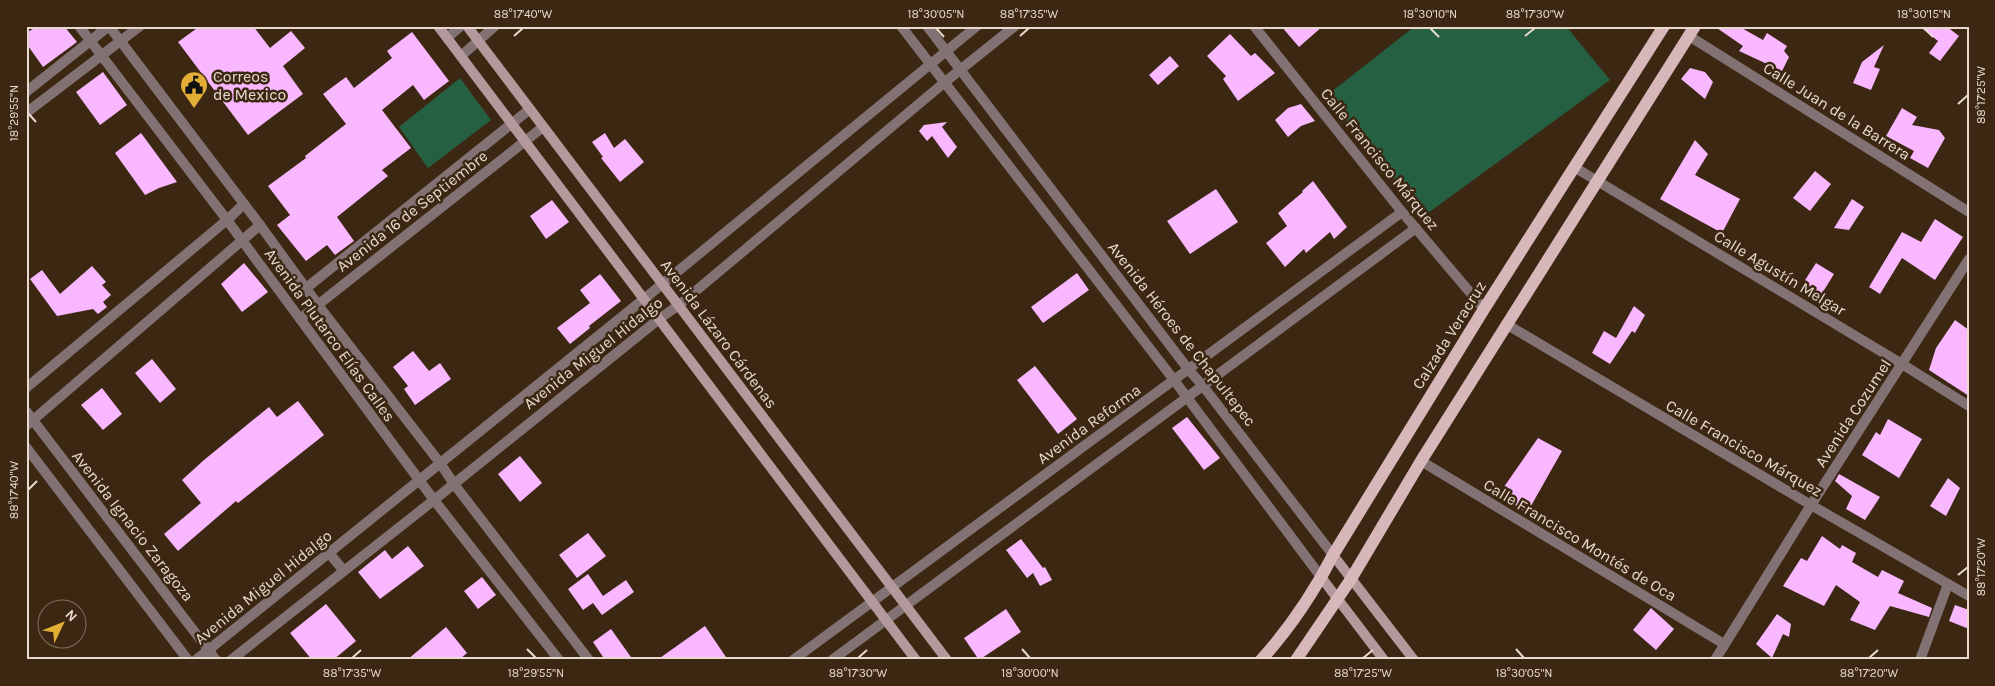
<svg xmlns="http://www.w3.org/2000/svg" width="1995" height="686" viewBox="0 0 1995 686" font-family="Karla,sans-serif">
	<rect width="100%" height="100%" fill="#3c2713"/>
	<g fill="#266043">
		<polygon points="1415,26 1566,26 1610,80 1424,216 1326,96"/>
		<polygon points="460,78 491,120 428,168 399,127"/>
	</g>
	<g fill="#f8b7ff">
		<polygon points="38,26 64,26 77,42 43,67 26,43 26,33"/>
		<polygon points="200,26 253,26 270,48 291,31 305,48 283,66 303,94 248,135 178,42"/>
		<polygon points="1281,26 1323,26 1299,47"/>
		<polygon points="1714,26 1738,26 1763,40 1767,33 1787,46 1784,51 1789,57 1782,71 1739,51 1743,46"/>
		<polygon points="1919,26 1946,26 1959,36 1940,61 1929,53 1938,41"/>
		<polygon points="412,32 449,81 424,100 413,85 382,110 411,148 382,170 388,176 337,217 354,241 335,255 327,245 306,261 277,225 290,215 268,186 306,158 305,156 346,124 323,94 346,77 354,88 392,58 387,51"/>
		<polygon points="1230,34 1251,56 1255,53 1275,73 1238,101 1223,79 1226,76 1207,56"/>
		<polygon points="1884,45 1874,67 1880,69 1871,90 1853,83 1862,62"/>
		<polygon points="1170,56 1179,66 1158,85 1149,75"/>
		<polygon points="1690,68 1705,72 1713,82 1705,99 1681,79"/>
		<polygon points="103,72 127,105 100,125 76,92"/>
		<polygon points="1301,104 1315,121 1301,126 1288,137 1275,120 1288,108"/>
		<polygon points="1902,108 1917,117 1912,125 1939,130 1945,138 1928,168 1910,158 1914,151 1886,136"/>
		<polygon points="947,122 942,127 957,147 948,158 932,136 927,141 919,131 924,125"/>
		<polygon points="141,133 177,182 159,188 145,195 115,153"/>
		<polygon points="605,133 614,148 625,139 644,162 620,182 601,158 603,157 592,142"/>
		<polygon points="1695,140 1708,154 1695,175 1740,199 1722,233 1660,199"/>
		<polygon points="1815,171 1831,184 1810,211 1793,198"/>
		<polygon points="1313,181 1347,227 1334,239 1330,232 1306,253 1304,249 1285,267 1266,243 1287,226 1278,213 1303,192 1302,191"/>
		<polygon points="1216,189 1238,222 1190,254 1167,221"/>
		<polygon points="1852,199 1864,207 1849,230 1834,228"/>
		<polygon points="552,200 569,222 546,239 530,216"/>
		<polygon points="1935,219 1963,237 1935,280 1902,258 1880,294 1869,287 1902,232 1921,242"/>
		<polygon points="244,263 268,292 242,312 221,284"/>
		<polygon points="1816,263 1834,274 1818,300 1800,288"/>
		<polygon points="92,266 106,282 102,285 111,295 103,302 107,307 98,314 93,309 57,316 30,279 42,270 60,294"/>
		<polygon points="1077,273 1089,290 1043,323 1031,307"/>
		<polygon points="600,274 621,301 589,326 590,328 570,344 557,328 590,303 580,290"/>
		<polygon points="1634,306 1645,315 1635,333 1632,331 1610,364 1592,353 1604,331 1616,338"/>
		<polygon points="1955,320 1969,330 1969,396 1929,370 1936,348"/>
		<polygon points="413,351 429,371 440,363 451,379 415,405 404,389 408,386 393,367"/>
		<polygon points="152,359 176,389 160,403 135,373"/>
		<polygon points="1035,366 1077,419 1058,434 1017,380"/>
		<polygon points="102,388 122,414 103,430 81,405"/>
		<polygon points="298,401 324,435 238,503 236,501 178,551 164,534 201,503 182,480 204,460 269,407 277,417"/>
		<polygon points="1187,417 1220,458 1204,470 1172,428"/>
		<polygon points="1888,419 1922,439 1899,478 1862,455 1876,432 1880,435"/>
		<polygon points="1538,438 1562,451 1527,513 1499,494"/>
		<polygon points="520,456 542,483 520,502 498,474"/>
		<polygon points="1839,474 1880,497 1865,520 1846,509 1852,496 1835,481"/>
		<polygon points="1948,478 1960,488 1946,516 1930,506"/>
		<polygon points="588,533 606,556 577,578 559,555"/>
		<polygon points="1822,536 1840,549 1842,545 1856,553 1852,562 1878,577 1882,570 1904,581 1898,593 1932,608 1929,617 1890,606 1875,630 1850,620 1860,602 1836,585 1824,606 1783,586 1801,558 1807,561"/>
		<polygon points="1021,539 1043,568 1045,567 1052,580 1040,586 1033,573 1027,578 1006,550"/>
		<polygon points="408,546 424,566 380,599 358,572 385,550 392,559"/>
		<polygon points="588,574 603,596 626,580 634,592 602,615 593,603 583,610 568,589"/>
		<polygon points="482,577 496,595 478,609 464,591"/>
		<polygon points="326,604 356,641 333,660 312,660 290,633"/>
		<polygon points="1955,605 1969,610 1969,629 1949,621"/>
		<polygon points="1651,608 1674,629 1656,650 1633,630"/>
		<polygon points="1006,609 1021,632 979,660 964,638"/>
		<polygon points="1777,614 1791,624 1789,637 1783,634 1772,658 1756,644"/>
		<polygon points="705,626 728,660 657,660"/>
		<polygon points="446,627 467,653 459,660 407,660"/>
		<polygon points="611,629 633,660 605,660 593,642"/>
	</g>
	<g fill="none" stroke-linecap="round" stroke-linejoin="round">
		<g stroke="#827273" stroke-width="10">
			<polyline points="79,26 227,220 434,500 559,660"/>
			<polyline points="109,26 260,225 318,305 440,463 454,484 589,660"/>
			<polyline points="901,26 1174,380 1321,577"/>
			<polyline points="927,26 1188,369 1203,386 1333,555"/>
			<polyline points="1254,26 1402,212 1484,309"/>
			<polyline points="1689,36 1969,212"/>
			<polyline points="447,38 461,26"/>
			<polyline points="461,56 495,26"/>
			<polyline points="26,92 109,26"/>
			<polyline points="26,113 140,26"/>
			<polyline points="1574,167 1902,364 1969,406"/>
			<polyline points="305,289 530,109"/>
			<polyline points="300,319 543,127"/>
			<polyline points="1506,324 1811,505 1969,596"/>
			<polyline points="26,388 227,220 244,204"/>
			<polyline points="26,411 216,660"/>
			<polyline points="26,426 260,225"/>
			<polyline points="26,447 188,660"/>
			<polyline points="1421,461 1724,644"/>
			<polyline points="329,553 344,571"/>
			<polyline points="196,660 644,299 977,26"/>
			<polyline points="231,660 434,500 659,319 679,305 945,82 1015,26"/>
			<polyline points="793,660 1402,212"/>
			<polyline points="832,660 1416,228"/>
			<polyline points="1715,660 1811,505 1969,259"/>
			<polyline points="1920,660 1948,584"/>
		</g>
		<g stroke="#b3999b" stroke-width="10">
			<polyline points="438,26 916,660"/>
			<polyline points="467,26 947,660"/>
			<polyline points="1333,555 1414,660"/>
			<polyline points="1321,577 1384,660"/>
		</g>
		<g stroke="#d8b7ba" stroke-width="12">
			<path d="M1261,660C1289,629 1314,592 1333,555L1484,309L1664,26"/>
			<polyline points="1296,660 1351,579 1421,461 1695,26"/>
		</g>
	</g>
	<path fill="none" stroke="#e8dace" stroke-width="2" d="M936,28L944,37M1430,28L1439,37M1924,28L1933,37M514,36L523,28M1020,36L1029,28M1525,36L1535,28M1958,104L1968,95M28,113L36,122M28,490L37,481M1958,575L1968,567M527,649L536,658M1022,649L1030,658M1516,649L1524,658M352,658L361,650M858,658L867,650M1363,658L1373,650M1869,658L1878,650"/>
	<defs>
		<g id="civic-pin" transform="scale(1.4375)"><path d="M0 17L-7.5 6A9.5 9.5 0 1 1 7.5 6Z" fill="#e3ae35" stroke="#3c2713"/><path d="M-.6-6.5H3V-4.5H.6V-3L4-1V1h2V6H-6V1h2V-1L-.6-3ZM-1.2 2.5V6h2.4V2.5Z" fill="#111"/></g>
	</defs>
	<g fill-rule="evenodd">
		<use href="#civic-pin" x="194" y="85"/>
	</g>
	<g text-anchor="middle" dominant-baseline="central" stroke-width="5" stroke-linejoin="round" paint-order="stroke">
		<g font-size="16" fill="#e8dace" stroke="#3c2713" text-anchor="start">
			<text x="213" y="76">Correos<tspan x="213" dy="18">de Mexico</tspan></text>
		</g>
		<g font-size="16" fill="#e8dace" stroke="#3c2713">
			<text transform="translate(1837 111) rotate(32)">Calle Juan de la Barrera</text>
			<text transform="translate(1380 159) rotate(51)">Calle Francisco Márquez</text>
			<text transform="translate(412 211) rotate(-38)">Avenida 16 de Septiembre</text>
			<text transform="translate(1780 273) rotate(31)">Calle Agustín Melgar</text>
			<text transform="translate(719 334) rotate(53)">Avenida Lázaro Cárdenas</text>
			<text transform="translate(1182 334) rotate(52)">Avenida Héroes de Chapultepec</text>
			<text transform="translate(330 335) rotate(54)">Avenida Plutarco Elías Calles</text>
			<text transform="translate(1449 335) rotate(-58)">Calzada Veracruz</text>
			<text transform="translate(593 353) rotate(-38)">Avenida Miguel Hidalgo</text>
			<text transform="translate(1853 413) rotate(-57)">Avenida Cozumel</text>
			<text transform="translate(1089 424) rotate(-36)">Avenida Reforma</text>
			<text transform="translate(1744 448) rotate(30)">Calle Francisco Márquez</text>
			<text transform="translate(133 526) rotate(52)">Avenida Ignacio Zaragoza</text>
			<text transform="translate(1580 540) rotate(31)">Calle Francisco Montés de Oca</text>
			<text transform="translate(263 587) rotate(-39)">Avenida Miguel Hidalgo</text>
		</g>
	</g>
	<rect width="1995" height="686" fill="none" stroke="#3c2713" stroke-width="55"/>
	<g transform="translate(62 624) rotate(47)"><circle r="24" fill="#3c2713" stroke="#816f5e"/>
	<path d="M0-4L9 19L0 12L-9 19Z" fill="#e3ae35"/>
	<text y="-8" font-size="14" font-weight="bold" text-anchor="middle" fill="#e8dace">N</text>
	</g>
	<rect x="28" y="28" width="1940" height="630" fill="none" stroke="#e8dace" stroke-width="2"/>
	<g font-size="12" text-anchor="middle" fill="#e8dace">
		<text x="523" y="18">88°17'40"W</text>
		<text x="936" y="18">18°30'05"N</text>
		<text x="1029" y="18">88°17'35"W</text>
		<text x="1430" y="18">18°30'10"N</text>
		<text x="1535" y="18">88°17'30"W</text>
		<text x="1924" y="18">18°30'15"N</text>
		<text transform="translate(1981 95) rotate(-90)" y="4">88°17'25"W</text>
		<text transform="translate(14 113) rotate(-90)" y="4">18°29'55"N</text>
		<text transform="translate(14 490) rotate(-90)" y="4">88°17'40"W</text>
		<text transform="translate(1981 567) rotate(-90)" y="4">88°17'20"W</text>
		<text x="352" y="677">88°17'35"W</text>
		<text x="536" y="677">18°29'55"N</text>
		<text x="858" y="677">88°17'30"W</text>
		<text x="1030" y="677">18°30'00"N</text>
		<text x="1363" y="677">88°17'25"W</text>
		<text x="1524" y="677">18°30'05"N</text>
		<text x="1869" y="677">88°17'20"W</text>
	</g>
</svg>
